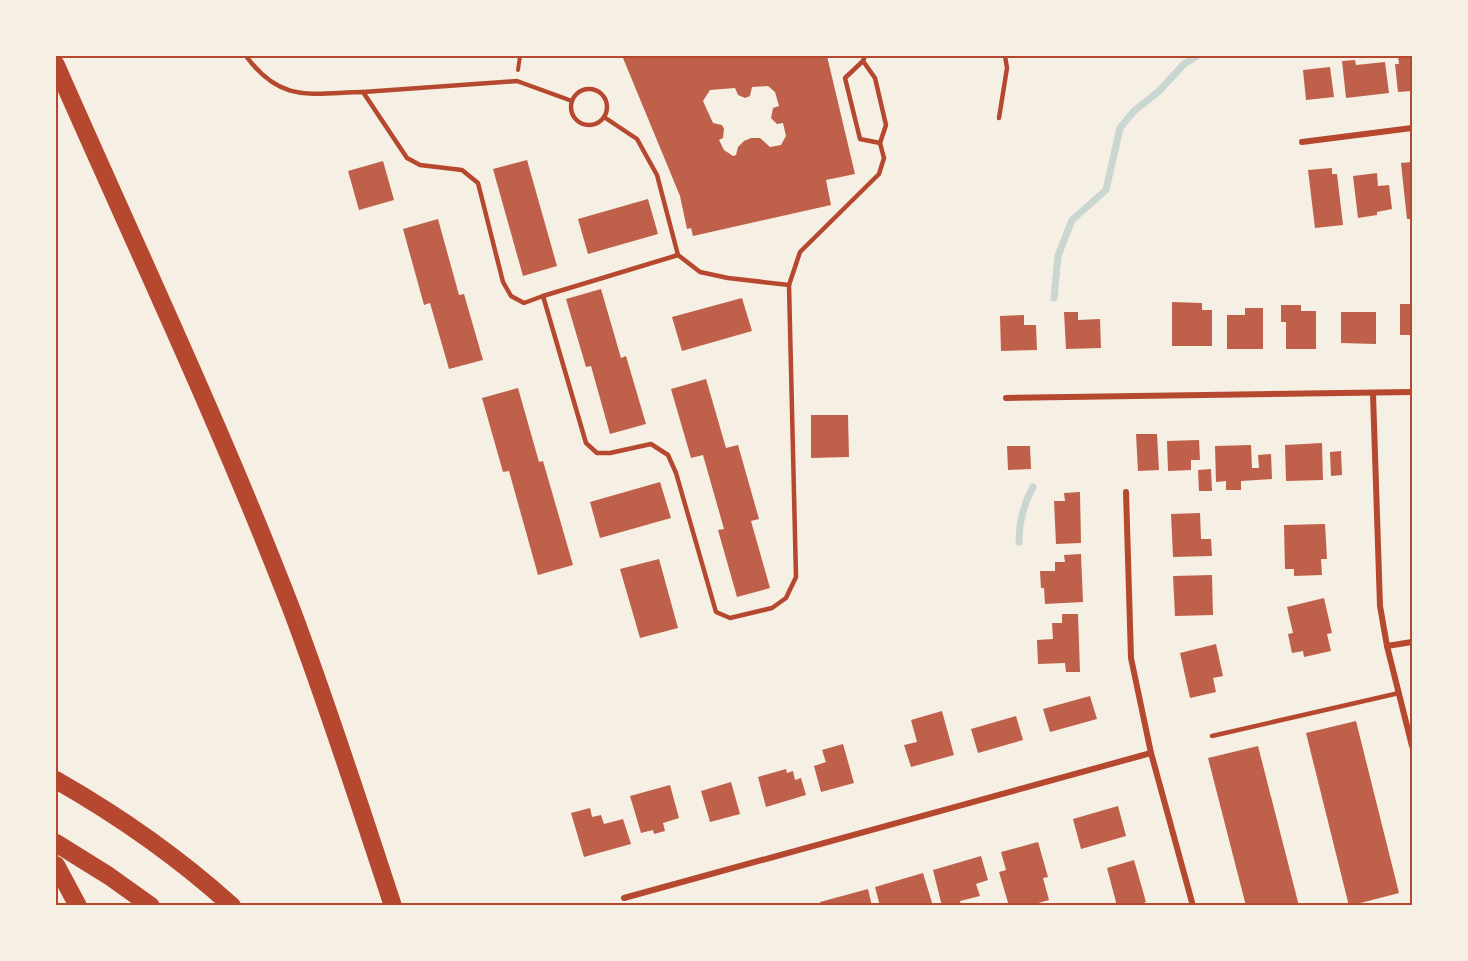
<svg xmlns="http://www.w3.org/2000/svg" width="1468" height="961" viewBox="0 0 1468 961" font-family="Cabin,sans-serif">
	<rect width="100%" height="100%" fill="#f6efe4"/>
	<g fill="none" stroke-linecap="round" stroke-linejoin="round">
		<g stroke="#c9d6d2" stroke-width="7">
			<polyline points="1054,298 1058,256 1072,220 1106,190 1120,128 1134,111 1159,91 1184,64 1197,56"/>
			<path d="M1019,542C1019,522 1023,505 1033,487"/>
		</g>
	</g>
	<g fill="#bf614a" fill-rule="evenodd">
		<path d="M630,56H827L855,174L826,180L831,205L693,236L691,228L687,229L680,196L623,58ZM768,86L775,92L779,106L773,108L771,118L777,124L783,123L786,136L781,145L770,147L760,138H751L744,141L738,147L736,155L733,156L724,150L719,140L723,138L724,129L722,125L713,123L703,101L710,90L735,88L738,95L745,98L750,96L752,87Z"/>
		<polygon points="1398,56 1412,56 1412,91 1398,92 1395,64 1399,64"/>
		<polygon points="1355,60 1356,65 1385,62 1389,93 1346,98 1342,61"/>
		<polygon points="1330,67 1334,97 1306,100 1303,70"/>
		<polygon points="527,160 557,266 523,276 493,169"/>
		<polygon points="383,161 394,200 359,210 348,171"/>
		<polygon points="1412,162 1412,219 1407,219 1401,163"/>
		<polygon points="1332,168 1332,174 1337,174 1343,225 1315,228 1308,170"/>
		<polygon points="1377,173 1378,186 1389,185 1392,209 1377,212 1377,215 1358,218 1353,176"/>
		<polygon points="648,199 658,234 588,254 578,219"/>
		<polygon points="438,219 459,295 464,294 483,360 449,369 430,303 424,305 403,229"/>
		<polygon points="601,289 621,358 626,356 646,424 610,434 591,366 586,367 566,299"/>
		<polygon points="742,298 752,331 682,351 672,317"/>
		<polygon points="1172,302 1202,303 1202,310 1212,310 1212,346 1172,346"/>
		<rect x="1400" y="304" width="12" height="31"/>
		<polygon points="1281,305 1301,305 1301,311 1316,311 1316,349 1286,349 1286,322 1281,322"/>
		<polygon points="1245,308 1263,308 1263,349 1227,349 1227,315 1245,315"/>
		<polygon points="1064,312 1078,312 1078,320 1100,319 1101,348 1066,349"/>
		<polygon points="1341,312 1376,312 1376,344 1341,343"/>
		<polygon points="1024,315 1024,325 1036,325 1037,350 1001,351 1000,316"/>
		<polygon points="706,379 726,448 738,445 759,519 751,521 770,588 737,597 718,530 724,529 703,455 691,458 671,389"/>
		<polygon points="518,388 539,462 543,461 573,565 538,575 509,471 503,472 482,398"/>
		<polygon points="811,415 848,415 849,457 811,458"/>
		<polygon points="1136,434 1157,434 1159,470 1138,471"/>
		<polygon points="1199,440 1200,460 1191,460 1191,470 1168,471 1167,441"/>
		<polygon points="1322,443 1323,480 1286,481 1285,445"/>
		<polygon points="1251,445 1252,468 1259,468 1258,455 1271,454 1272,479 1241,481 1241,490 1226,490 1226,481 1216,482 1215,446"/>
		<polygon points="1007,446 1030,446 1031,469 1008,470"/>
		<polygon points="1341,451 1342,475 1331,476 1330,452"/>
		<polygon points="1211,469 1212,491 1199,491 1198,470"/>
		<polygon points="660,482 671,518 600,538 590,502"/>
		<polygon points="1080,492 1081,543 1056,544 1054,501 1065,501 1064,493"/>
		<polygon points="1200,513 1201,539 1211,539 1212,556 1173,557 1171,514"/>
		<polygon points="1325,524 1327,559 1321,559 1322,575 1294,576 1294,569 1285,569 1284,525"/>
		<polygon points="1081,554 1083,602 1045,604 1044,588 1041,588 1040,571 1055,571 1055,562 1065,562 1064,555"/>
		<polygon points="659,559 678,628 640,638 620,569"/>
		<polygon points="1212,575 1213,615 1175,616 1173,576"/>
		<polygon points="1324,598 1332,633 1327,634 1331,651 1304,657 1303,651 1292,653 1288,634 1293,633 1287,607"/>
		<polygon points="1062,614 1078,614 1080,672 1066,672 1065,663 1038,664 1037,640 1053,639 1052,623 1062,623"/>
		<polygon points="1216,644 1223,676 1213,678 1216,692 1190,698 1180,653"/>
		<polygon points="1090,696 1097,719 1050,732 1043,709"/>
		<polygon points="942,711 954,755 911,767 904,745 917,742 911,720"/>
		<polygon points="1016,716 1023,740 978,753 971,729"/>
		<polygon points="1356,721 1399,893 1349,906 1306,733"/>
		<polygon points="843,744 854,783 821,792 814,766 826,762 822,750"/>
		<polygon points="1258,746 1299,906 1246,906 1208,758"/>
		<polygon points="786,769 787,773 793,771 795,780 801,778 806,795 766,807 758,777"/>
		<polygon points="731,782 740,814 710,822 701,791"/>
		<polygon points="670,785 679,818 663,823 665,831 654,834 653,830 641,833 630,796"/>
		<polygon points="1118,806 1126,836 1081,849 1073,819"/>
		<polygon points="590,808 592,817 601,815 604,824 623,819 631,844 584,857 571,813"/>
		<polygon points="1038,842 1048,877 1043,878 1049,900 1028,906 1009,906 999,872 1006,870 1001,852"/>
		<polygon points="981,856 988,880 976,884 980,896 960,901 961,906 942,906 933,870"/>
		<polygon points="1134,860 1146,902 1135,906 1117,906 1107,868"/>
		<polygon points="923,873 933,906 880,906 875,887"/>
		<polygon points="868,889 872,906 821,906 820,902"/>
	</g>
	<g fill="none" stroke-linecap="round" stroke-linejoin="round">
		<polyline stroke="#b5482f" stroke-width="4" points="518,70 520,56"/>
		<g stroke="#b5482f" stroke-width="4.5">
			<path d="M246,56C281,104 311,93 363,92L407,158L420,165L462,170L478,183L503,282L511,296L524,303L543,296L586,443L597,453H610L651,444L668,455L676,473L716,612L730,618L772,608L786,598L796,577L789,285L800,252L879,174L884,158L880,143L886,125L875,78L863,61L865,56"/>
			<polyline points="863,61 845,78 860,139 880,143"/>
			<circle cx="589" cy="107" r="18"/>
			<polyline points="363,92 517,81 572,101"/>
			<polyline points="999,118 1007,68 1005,56"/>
			<polyline points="678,255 700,272 728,278 789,285"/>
			<polyline points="543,296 678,255 657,175 637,139 604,117"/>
			<polyline points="1212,736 1399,693"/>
		</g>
		<g stroke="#b5482f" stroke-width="6">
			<polyline points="1302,142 1412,128"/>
			<polyline points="1373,394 1380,606 1387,646 1412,746"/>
			<polyline points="1006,398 1412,392"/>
			<polyline points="1126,492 1131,658 1151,753 1193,906"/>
			<polyline points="1387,646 1412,642"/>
			<polyline points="624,898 1151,753"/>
		</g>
		<g stroke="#b5482f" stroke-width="18">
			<path d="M56,65C135,245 220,424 291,608C328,706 360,806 393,906"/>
			<path d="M56,780C119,816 178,857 232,906"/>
			<polyline points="56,843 109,876 151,906"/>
			<polyline points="56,865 78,906"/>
		</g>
	</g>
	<rect width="1468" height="961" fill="none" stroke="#f6efe4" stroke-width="114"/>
	<rect x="57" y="57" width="1354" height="847" fill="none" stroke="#b5482f" stroke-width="2"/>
</svg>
